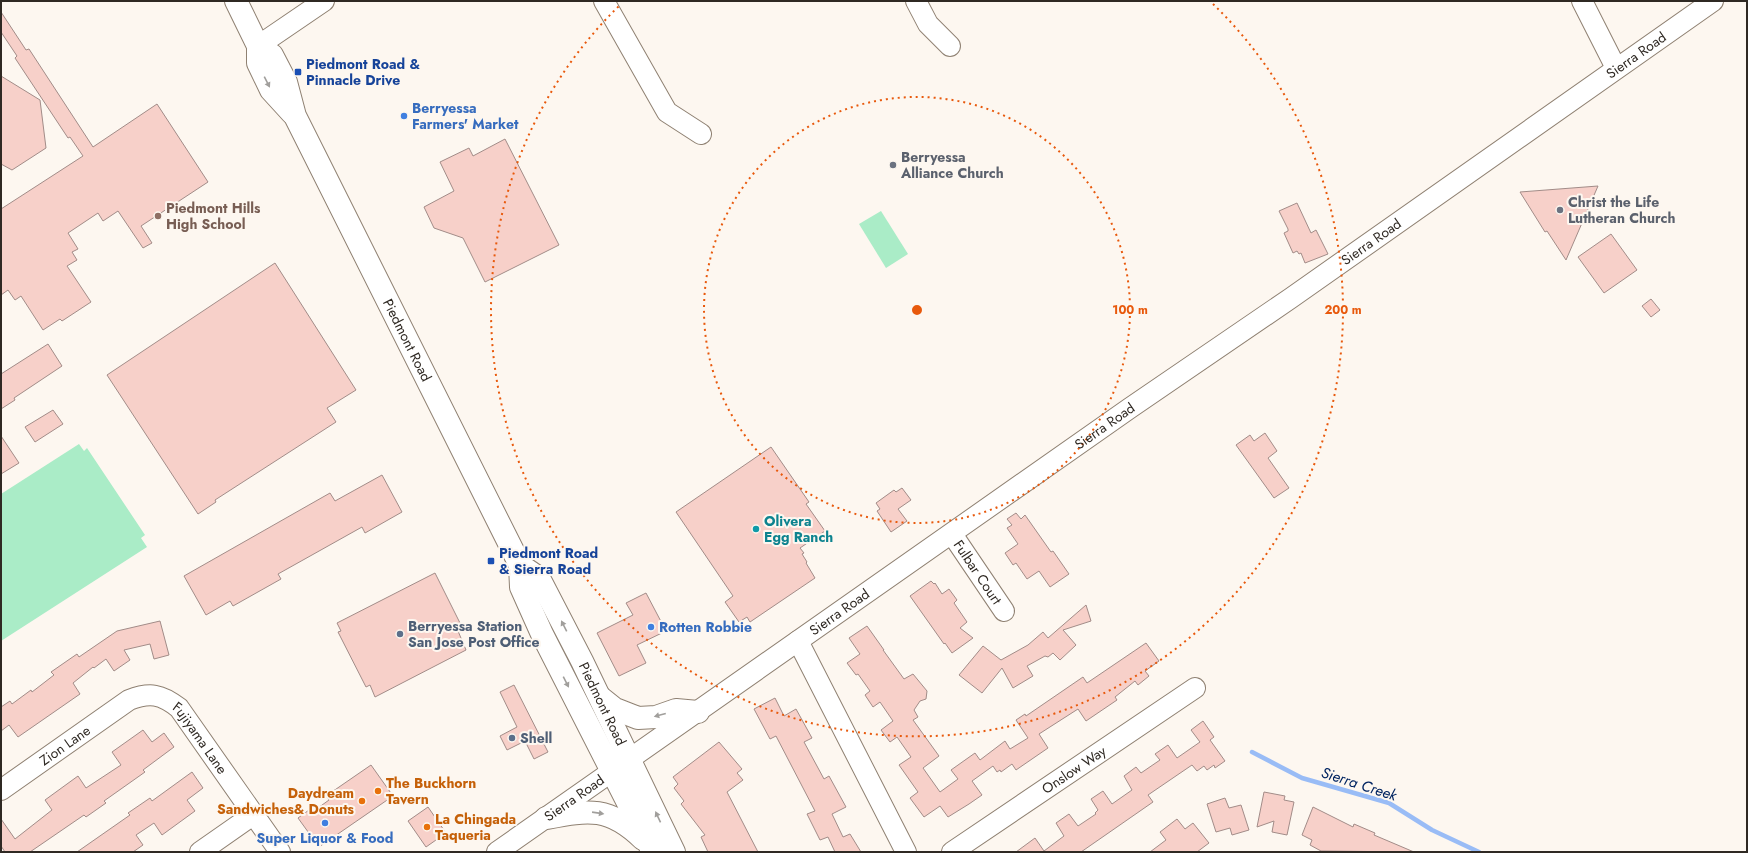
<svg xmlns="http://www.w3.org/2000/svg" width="1748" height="853" viewBox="0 0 1748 853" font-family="Jost,sans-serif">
	<rect width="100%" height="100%" fill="#fdf7f0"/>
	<g fill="#aaecc7">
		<polygon points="881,211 908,254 886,268 859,224"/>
		<polygon points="79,444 84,451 87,448 145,535 141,538 147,547 1,641 1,494"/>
	</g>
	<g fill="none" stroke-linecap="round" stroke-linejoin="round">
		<polyline stroke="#99bcf6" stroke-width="4.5" points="1252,752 1302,778 1389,803 1432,830 1479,852"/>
	</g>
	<g fill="#f7d0c9" stroke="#a28c88">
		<polygon points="1,12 26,50 29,49 93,147 157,104 208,182 141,226 152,243 143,248 118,211 103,221 98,213 68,233 78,249 72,252 77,260 67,266 91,302 62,321 60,319 43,330 21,296 15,300 8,290 1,295 1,209 83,156 70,137 68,138 15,58 17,56 1,32"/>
		<polygon points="1,76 40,100 46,148 12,170 1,164"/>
		<polygon points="505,139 559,245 485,282 463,238 434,228 424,207 454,191 440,162 469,148 473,156"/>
		<polygon points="1598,186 1566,260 1547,231 1545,232 1520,192"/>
		<polygon points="1297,203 1311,233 1316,230 1328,254 1305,263 1301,253 1299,254 1297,251 1293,253 1284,233 1288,231 1288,229 1279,211"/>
		<polygon points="1611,234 1637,270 1604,293 1578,257"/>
		<polygon points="275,263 356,390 327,408 336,422 215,500 216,502 198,514 107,375"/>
		<polygon points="1651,299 1660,310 1651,317 1642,306"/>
		<polygon points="48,344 62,366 14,398 15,400 1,409 1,374"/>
		<polygon points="53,410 63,424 35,442 25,427"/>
		<polygon points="1265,433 1277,451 1268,458 1289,488 1274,498 1236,445 1250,435 1254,441"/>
		<polygon points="1,436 19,463 1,474"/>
		<polygon points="771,447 809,502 806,504 825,531 800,548 804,553 802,554 807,562 806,563 815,578 750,622 747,617 739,622 725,602 733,596 676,512"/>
		<polygon points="382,475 402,512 365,533 362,527 278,574 281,579 233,606 230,601 206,615 184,576 330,493 335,501"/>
		<polygon points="902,488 911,500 898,509 907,521 891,532 877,511 880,509 876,503 894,490 896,492"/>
		<polygon points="1016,513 1021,519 1025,515 1051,552 1053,551 1069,574 1050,587 1039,571 1027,579 1016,563 1013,565 1005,553 1018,544 1007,528 1012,525 1007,519"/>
		<polygon points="435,573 463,629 458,631 466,650 375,697 370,685 366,687 338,632 341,631 337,623"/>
		<polygon points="931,581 934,584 935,583 942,594 949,589 957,600 954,603 967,622 960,628 973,638 952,653 945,643 944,644 910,596"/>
		<polygon points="646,593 666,631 637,645 646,663 619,676 597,633 633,615 626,603"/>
		<polygon points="1086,605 1091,621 1063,630 1076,645 1060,660 1053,653 1048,657 1045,656 1027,666 1033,676 1013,688 1002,668 982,693 959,675 983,646 1001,660 1028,645 1043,632 1048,638"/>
		<polygon points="160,621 169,655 154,659 150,644 124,650 130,660 114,671 106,659 94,668 93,667 73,683 80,694 18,737 9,725 1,731 1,707 10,701 12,704 31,690 32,692 54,675 51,672 77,654 79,657 117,631"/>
		<polygon points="867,626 884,650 883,650 904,679 913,674 927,691 926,699 920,701 914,710 918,717 913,720 939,756 923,768 940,792 958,779 951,770 975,753 980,760 1005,741 1010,749 1028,738 1016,720 1025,714 1026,716 1083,677 1087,683 1146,643 1159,661 1145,671 1149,676 1138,685 1135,681 1115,697 1117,700 1086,721 1078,709 1039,734 1048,748 1016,770 1012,764 1001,772 1000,770 997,772 993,766 972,781 982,795 969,804 948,817 940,806 924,817 910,798 918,792 899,765 911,757 897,737 890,742 881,730 893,721 880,702 873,707 865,695 870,691 858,674 856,675 847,663 860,654 849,638"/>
		<polygon points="514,685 548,752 534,759 525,741 507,750 500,736 517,727 500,692"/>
		<polygon points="775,698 784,716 796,709 812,738 804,742 824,779 829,776 846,807 832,814 843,837 850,834 861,852 835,852 828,837 820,840 807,814 815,811 776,736 770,739 754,709"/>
		<polygon points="1203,721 1214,737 1210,740 1225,761 1215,768 1214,765 1207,770 1204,766 1197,771 1192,765 1148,795 1153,802 1081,852 1016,852 1035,838 1044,851 1064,836 1056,823 1069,814 1078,826 1096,814 1095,813 1098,810 1091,799 1103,791 1112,804 1132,790 1124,776 1136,767 1141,773 1160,760 1155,754 1168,745 1177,758 1200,742 1191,730"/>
		<polygon points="143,730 152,742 164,733 174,747 143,770 145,772 104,801 106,803 86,817 84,815 30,852 5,852 1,846 1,819 15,839 52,810 45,800 78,776 86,788 121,765 112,752"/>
		<polygon points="719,742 742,769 737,773 743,780 727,792 758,852 708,852 701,837 705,835 681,804 684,801 674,788 678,784 673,777"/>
		<polygon points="371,765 393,796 319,847 298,818 309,810 311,813 329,800 326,796"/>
		<polygon points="192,772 203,788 187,800 195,811 162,835 154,823 136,835 143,845 133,852 77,852 130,815 128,813 150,798 152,801"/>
		<polygon points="1264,792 1285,796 1284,800 1294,802 1287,835 1272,832 1274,821 1257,827"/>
		<polygon points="1225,798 1229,808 1241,805 1249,830 1232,835 1230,828 1216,832 1207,804"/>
		<polygon points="428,807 446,833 426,847 408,821"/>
		<polygon points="1313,807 1353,827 1354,824 1375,833 1374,835 1414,852 1321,851 1310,845 1312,840 1302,835"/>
		<polygon points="1177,819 1185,829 1193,823 1209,843 1197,852 1150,852 1166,840 1160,832"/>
	</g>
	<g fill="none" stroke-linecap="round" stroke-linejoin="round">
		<g stroke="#8f8172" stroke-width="22">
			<g id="minor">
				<polyline points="604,1 667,112 701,134"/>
				<polyline points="916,1 928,24 950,46"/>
				<polyline points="1582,1 1616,68"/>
				<polyline points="258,46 324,1"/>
				<path id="s1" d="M952,534L1004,611"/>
				<polyline points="798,641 906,852"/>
				<path id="s2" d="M1,790L129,700C150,692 161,694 179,708L280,852"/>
				<polyline points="200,852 253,815"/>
				<path id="s3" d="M497,852L1130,408L1291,298L1713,1"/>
				<path id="s4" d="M952,852L1195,688"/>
			</g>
		</g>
		<g stroke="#8f8172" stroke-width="24">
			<g id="major">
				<path id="s5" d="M236,1L258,46L272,55L286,82L295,116L520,565L521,587L542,634L653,852"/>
				<polyline points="258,46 258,63 271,90 292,113"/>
				<path id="s6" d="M520,565L539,578L582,661L674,852"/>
				<polyline points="600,697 615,709 638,718 656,717 676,710 698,712"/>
				<path d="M546,818C589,810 609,806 643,839"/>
			</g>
		</g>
		<use href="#minor" stroke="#fff" stroke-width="20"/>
		<use href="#major" stroke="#fff" stroke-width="22"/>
	</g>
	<defs><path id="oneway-solid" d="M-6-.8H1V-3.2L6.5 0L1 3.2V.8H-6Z"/></defs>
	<g fill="#a19f9c">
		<use href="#oneway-solid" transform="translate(267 82) rotate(63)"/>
		<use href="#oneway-solid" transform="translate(564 626) rotate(-117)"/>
		<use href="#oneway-solid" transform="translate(566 682) rotate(63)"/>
		<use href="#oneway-solid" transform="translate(660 715) rotate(165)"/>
		<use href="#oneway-solid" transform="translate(598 813) rotate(8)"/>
		<use href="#oneway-solid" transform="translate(658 817) rotate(-115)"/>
	</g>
	<g fill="none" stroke="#e8590c" stroke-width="2" stroke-dasharray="2 4">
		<circle cx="917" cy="310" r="213"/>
		<path d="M1213 4A426 426 0 1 1 621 4"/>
	</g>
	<g fill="#1a4fb4" stroke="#fdf7f0" stroke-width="1.5">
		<rect x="294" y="68" width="8" height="8" rx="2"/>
		<rect x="487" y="557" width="8" height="8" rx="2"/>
	</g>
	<g fill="#3f7fe0" stroke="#fdf7f0" stroke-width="1.5">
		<circle cx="404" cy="116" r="4"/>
		<circle cx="651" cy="627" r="4"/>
		<circle cx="325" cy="823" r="4"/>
	</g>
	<g fill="#6b7280" stroke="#fdf7f0" stroke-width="1.5">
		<circle cx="893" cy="165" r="4"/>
		<circle cx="1560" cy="210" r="4"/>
	</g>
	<circle fill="#8d6e63" stroke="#fdf7f0" stroke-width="1.5" cx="158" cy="216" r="4"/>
	<circle fill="#0f9aa8" stroke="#fdf7f0" stroke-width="1.5" cx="756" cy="529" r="4"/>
	<g fill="#5c6f8a" stroke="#fdf7f0" stroke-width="1.5">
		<circle cx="400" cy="634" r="4"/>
		<circle cx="512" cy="738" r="4"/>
	</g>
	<g fill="#e8710a" stroke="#fdf7f0" stroke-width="1.5">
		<circle cx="378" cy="791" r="4"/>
		<circle cx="362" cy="801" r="4"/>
		<circle cx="427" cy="827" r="4"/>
	</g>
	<g text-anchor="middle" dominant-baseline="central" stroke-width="4" stroke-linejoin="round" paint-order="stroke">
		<g font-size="14" fill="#2f2923" stroke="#fdf7f0">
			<text stroke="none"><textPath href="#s3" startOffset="1390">Sierra Road</textPath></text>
			<text stroke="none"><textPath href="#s3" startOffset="1066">Sierra Road</textPath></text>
			<text stroke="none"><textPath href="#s5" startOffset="383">Piedmont Road</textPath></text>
			<text stroke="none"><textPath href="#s3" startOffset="742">Sierra Road</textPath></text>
			<text stroke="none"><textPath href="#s1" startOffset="46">Fulbar Court</textPath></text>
			<text stroke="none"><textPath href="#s3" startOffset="418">Sierra Road</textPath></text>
			<text stroke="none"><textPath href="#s6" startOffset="164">Piedmont Road</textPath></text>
			<text stroke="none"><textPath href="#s2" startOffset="247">Fujiyama Lane</textPath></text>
			<text stroke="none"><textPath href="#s2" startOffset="78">Zion Lane</textPath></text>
			<text stroke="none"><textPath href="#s4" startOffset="147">Onslow Way</textPath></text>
			<text stroke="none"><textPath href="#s3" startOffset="94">Sierra Road</textPath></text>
		</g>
		<g font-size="14" font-weight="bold" fill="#164399" stroke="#fdf7f0" text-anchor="start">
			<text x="306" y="64">Piedmont Road &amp;<tspan x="306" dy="16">Pinnacle Drive</tspan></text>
			<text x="499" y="553">Piedmont Road<tspan x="499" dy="16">&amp; Sierra Road</tspan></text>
		</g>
		<g font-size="14" font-weight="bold" fill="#366cbe" stroke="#fdf7f0" text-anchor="start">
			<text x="412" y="108">Berryessa<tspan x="412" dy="16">Farmers' Market</tspan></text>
			<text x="659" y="627">Rotten Robbie</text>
			<text x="325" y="838" text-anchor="middle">Super Liquor &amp; Food</text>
		</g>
		<g font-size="14" font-weight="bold" fill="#5b616d" stroke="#fdf7f0" text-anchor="start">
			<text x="901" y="157">Berryessa<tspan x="901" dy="16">Alliance Church</tspan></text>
			<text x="1568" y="202">Christ the Life<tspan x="1568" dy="16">Lutheran Church</tspan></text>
		</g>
		<g font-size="14" font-weight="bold" fill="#785e54" stroke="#fdf7f0" text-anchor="start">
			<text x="166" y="208">Piedmont Hills<tspan x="166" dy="16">High School</tspan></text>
		</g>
		<g font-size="14" font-weight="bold" fill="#0d838f" stroke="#fdf7f0" text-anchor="start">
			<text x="764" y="521">Olivera<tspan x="764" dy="16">Egg Ranch</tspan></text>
		</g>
		<g font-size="14" font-weight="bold" fill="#4e5e75" stroke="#fdf7f0" text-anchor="start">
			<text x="408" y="626">Berryessa Station<tspan x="408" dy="16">San Jose Post Office</tspan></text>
			<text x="520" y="738">Shell</text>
		</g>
		<g font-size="14" font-weight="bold" fill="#c56008" stroke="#fdf7f0" text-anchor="start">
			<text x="386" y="783">The Buckhorn<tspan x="386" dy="16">Tavern</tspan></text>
			<text x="354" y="793" text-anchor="end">Daydream<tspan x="354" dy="16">Sandwiches&amp; Donuts</tspan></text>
			<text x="435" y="819">La Chingada<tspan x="435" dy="16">Taqueria</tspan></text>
		</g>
		<g font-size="15" font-style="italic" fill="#012461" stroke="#fdf7f0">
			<text transform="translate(1359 784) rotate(18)">Sierra Creek</text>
		</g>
	</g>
	<circle cx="917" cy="310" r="6" fill="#e8590c" stroke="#fdf7f0" stroke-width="2"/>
	<g font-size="12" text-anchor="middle" font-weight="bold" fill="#e8590c" stroke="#fdf7f0" stroke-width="4" stroke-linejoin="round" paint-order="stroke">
		<text x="1130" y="314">100 m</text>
		<text x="1343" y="314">200 m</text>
	</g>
	<rect width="1748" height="853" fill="none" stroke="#2f2923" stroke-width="4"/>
</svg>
